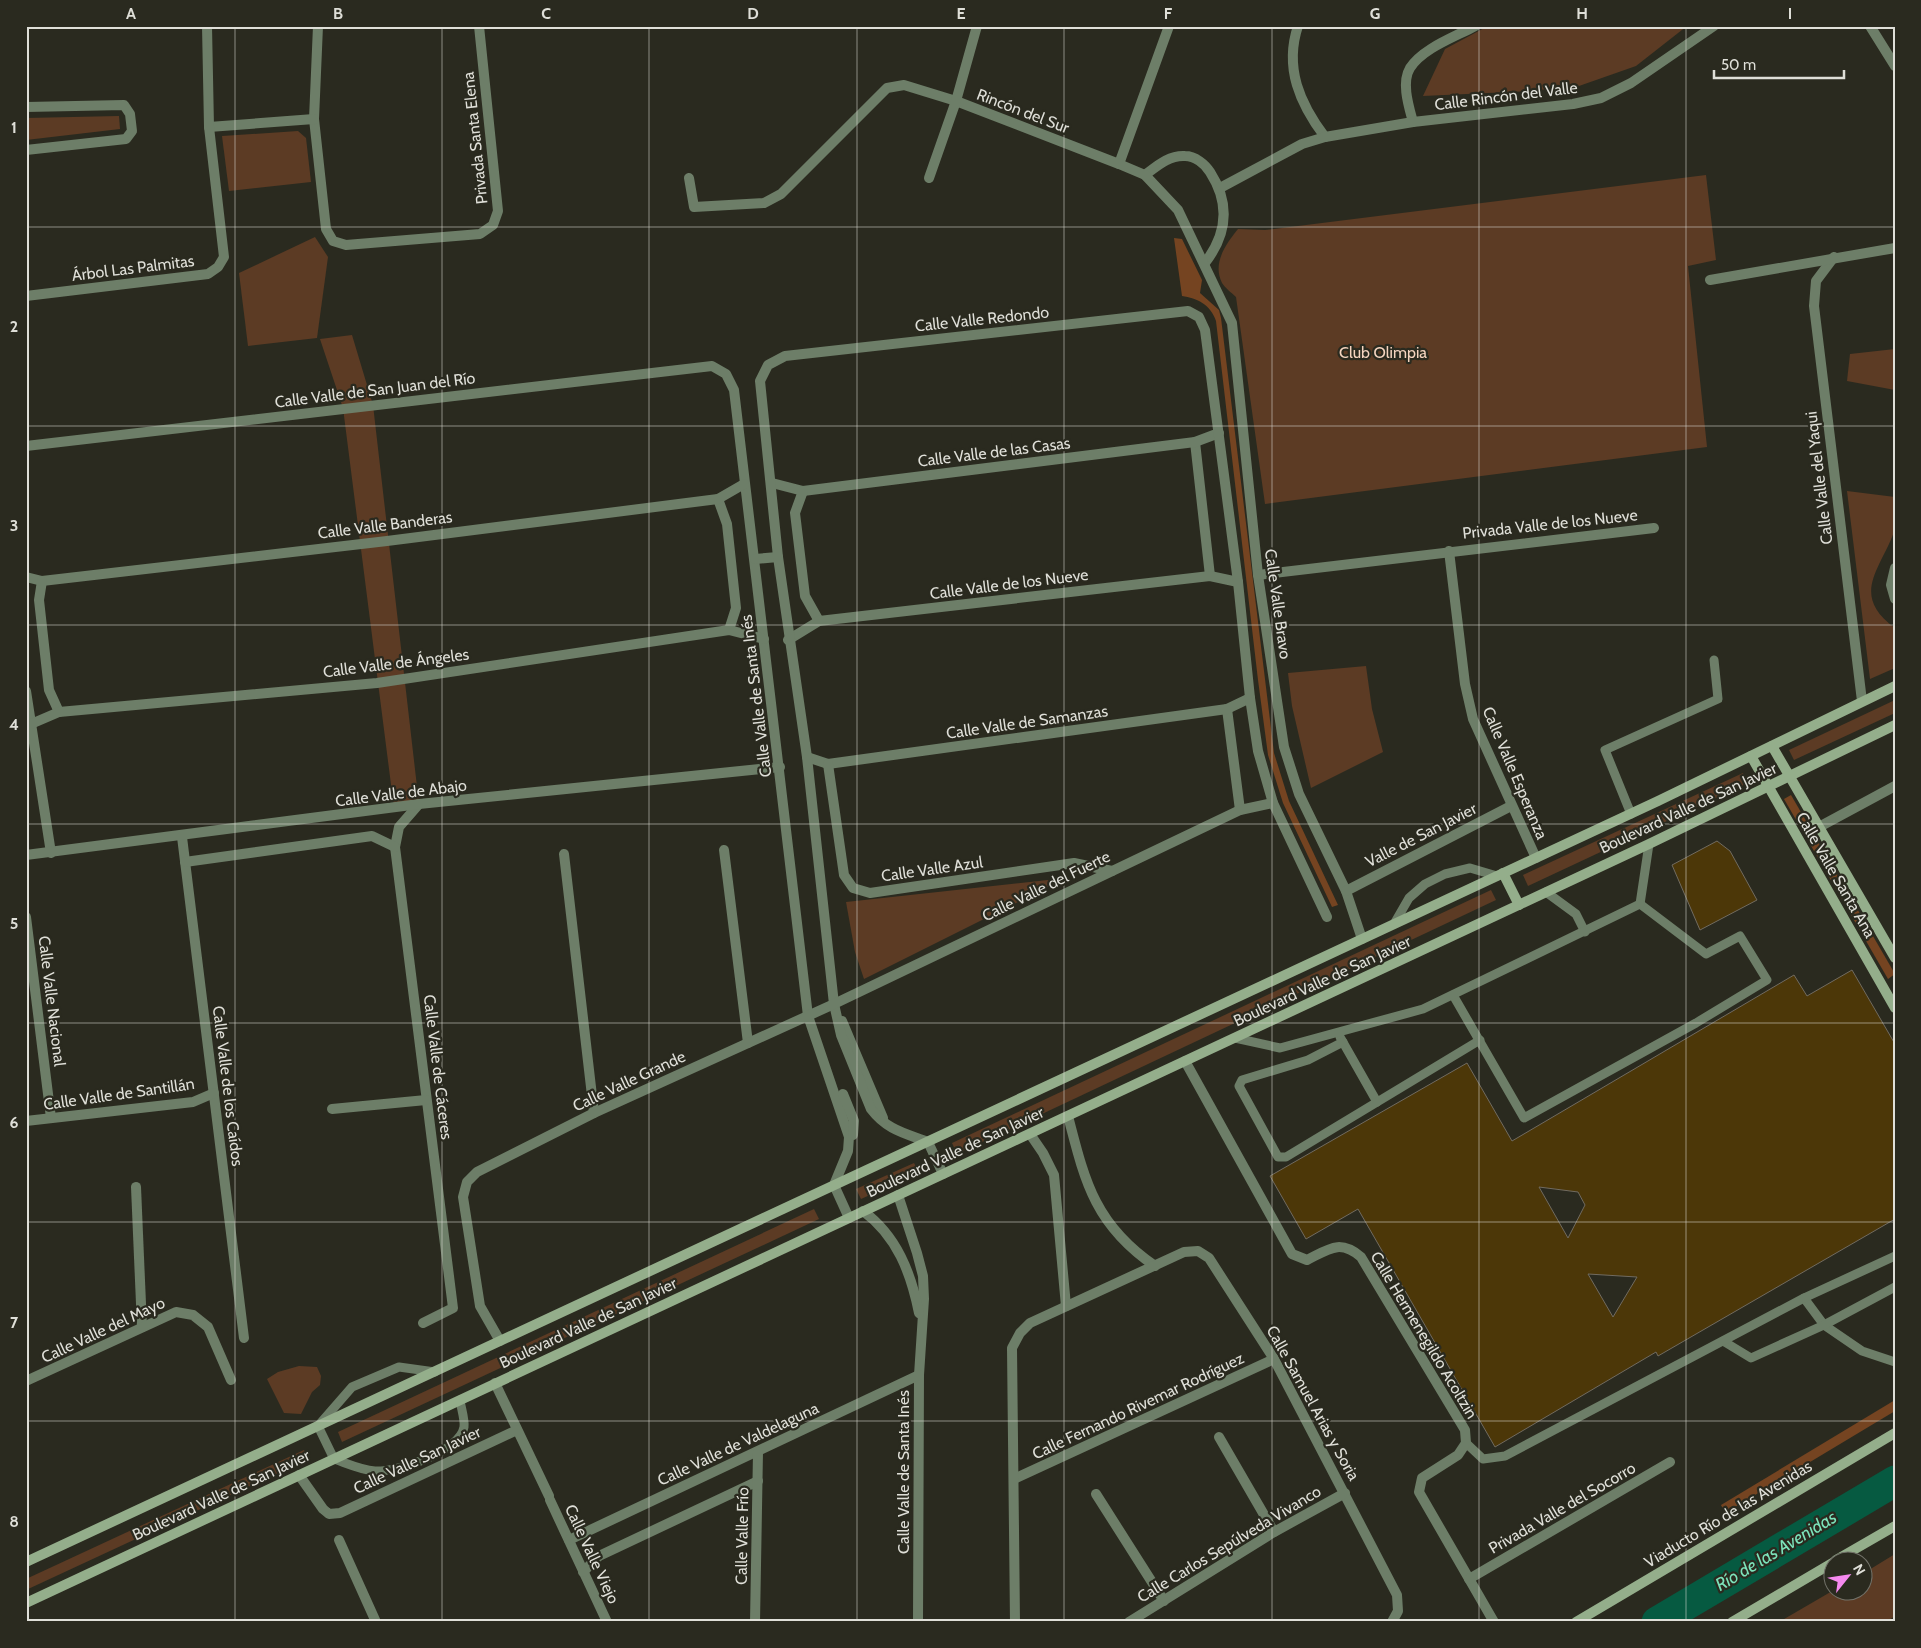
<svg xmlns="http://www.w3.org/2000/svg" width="1921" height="1648" viewBox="0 0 1921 1648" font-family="Cabin,sans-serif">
	<rect width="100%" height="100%" fill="#2a2a1f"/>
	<g fill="#5c3b24">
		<polygon points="1488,26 1687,26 1636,66 1579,86 1530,91 1423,96 1445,49"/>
		<polygon points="119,116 120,129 26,140 26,118"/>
		<polygon points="298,131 306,138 311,182 229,191 222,136"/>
		<path d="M1706,175L1716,260L1688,266L1707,447L1265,504L1236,297C1232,293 1225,288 1222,283C1212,263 1226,244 1238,229L1265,230Z"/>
		<polygon points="315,237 328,257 317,338 248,346 239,273"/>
		<polygon points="352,335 373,405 419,804 394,808 343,408 320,339"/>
		<polygon points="1895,349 1895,390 1847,381 1850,354"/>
		<path d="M1847,491L1895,497C1895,508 1897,523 1894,532C1880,570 1850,595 1895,628V668L1870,679Z"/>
		<polygon points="1366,666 1372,709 1383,752 1311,788 1292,706 1288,673"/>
		<polygon points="1895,700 1895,713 1794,760 1789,750"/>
		<polygon points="1743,773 1748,783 1528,886 1523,875"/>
		<polygon points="1066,878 864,979 855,952 846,902"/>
		<polygon points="1491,890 1496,900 957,1154 952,1143"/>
		<polygon points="914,1163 919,1173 861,1199 856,1189"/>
		<polygon points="814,1209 819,1219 342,1442 338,1432"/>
		<polygon points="299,1366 317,1367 321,1376 320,1385 312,1392 301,1414 284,1413 267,1379 278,1372"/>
		<polygon points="304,1450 308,1459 26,1590 26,1579"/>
		<polygon points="1895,1554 1895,1616 1886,1622 1779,1622 1834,1590 1864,1590 1864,1573"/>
	</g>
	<g fill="#754421">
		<path d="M1174,238L1182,239L1202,280L1200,293L1219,310L1221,318L1274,753L1289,801L1338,905L1332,907L1283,803L1268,755L1258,680L1216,321C1211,305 1197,298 1182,296Z"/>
		<polygon points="1791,795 1895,974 1888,979 1784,799"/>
		<polygon points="1895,1400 1895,1411 1725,1513 1721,1505"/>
	</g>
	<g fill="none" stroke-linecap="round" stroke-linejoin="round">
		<polyline stroke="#065a41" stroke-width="31" points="1657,1622 1895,1481"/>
	</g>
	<g fill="#4c3708" stroke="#716b60" fill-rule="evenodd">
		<polygon points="1717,841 1730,851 1757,900 1700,930 1672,865"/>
		<path d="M1852,970L1895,1044V1219L1658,1356L1656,1352L1495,1447L1358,1209L1306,1239L1270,1176L1467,1063L1512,1141L1794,975L1807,996ZM1539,1187L1578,1192L1585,1205L1568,1238ZM1588,1274L1637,1277L1613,1317Z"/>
	</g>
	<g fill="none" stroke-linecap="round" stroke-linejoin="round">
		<g stroke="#6d7e68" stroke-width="9">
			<polyline points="1631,814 1605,750 1718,699 1714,660"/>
			<polyline points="1546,892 1576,914 1585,932"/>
			<polyline points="1640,904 1649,844"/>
			<polyline points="1394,924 1409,898 1425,884 1445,874 1470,868 1497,876"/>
			<polyline points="1453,995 1524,1118 1696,1023 1767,980 1740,936 1706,954 1640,904"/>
			<polyline points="1340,1037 1377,1102"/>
			<polyline points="1235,1038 1280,1048 1423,1009 1640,904"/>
			<polyline points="1343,1042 1308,1060 1242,1080 1239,1086 1278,1157 1286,1157 1480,1040"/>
			<polyline points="1804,1298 1824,1325 1862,1351 1895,1362"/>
			<polyline points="1723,1341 1751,1358 1824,1325 1895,1287"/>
			<path d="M435,1372L399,1367L352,1387L318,1426L334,1459C346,1463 361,1470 375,1471C397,1472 460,1452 464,1427C465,1419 461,1408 460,1400"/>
			<polyline points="1466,1443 1483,1459 1505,1456 1804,1298 1895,1256"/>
		</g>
		<g stroke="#6d7e68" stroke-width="10">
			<polyline points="318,26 314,119 326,229 333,241 346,245 480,234 493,225 498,211 479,26"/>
			<path d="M1298,26C1284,68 1300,104 1325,137"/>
			<polyline points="1870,26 1895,66"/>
			<polyline points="26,107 124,105 130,114 132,131 126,139 26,150"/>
			<path d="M1413,122C1409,107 1401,83 1410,68C1423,48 1455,37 1475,26"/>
			<polyline points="209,127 314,119"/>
			<polyline points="1119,164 1169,26"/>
			<path d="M1145,175C1157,166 1169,155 1185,156C1195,156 1205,164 1210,172C1230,203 1228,233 1205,263"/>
			<polyline points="689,178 694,207 764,203 781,194 887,88 904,85 956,101 1119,164 1145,175 1178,210 1232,323 1258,575 1284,747 1299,794 1346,891 1362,939"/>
			<polyline points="929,178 956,101 977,26"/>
			<polyline points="1220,188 1302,144 1325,137 1413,122 1573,104 1601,98 1631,83 1714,26"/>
			<polyline points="1834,257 1816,281 1814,306 1862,701"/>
			<polyline points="1710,280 1895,248"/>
			<polyline points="26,296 208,274 218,267 224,257 209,127 207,26"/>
			<polyline points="1195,442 1210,576"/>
			<polyline points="26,446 712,366 726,374 734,390 808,1016 849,1137 848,1151 834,1185 849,1218"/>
			<polyline points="772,483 803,491 1195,442 1219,433"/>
			<polyline points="803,491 795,513 805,596 819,621"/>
			<polyline points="718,499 727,524 736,608 729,630"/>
			<polyline points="1449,551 1465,684 1473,719 1536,858"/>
			<polyline points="755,559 778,557"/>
			<polyline points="1895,568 1891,585 1895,599"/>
			<polyline points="1258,575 1654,528"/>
			<polyline points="26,577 42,581 387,541 718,499 744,484"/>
			<polyline points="42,581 39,600 49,690 59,712"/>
			<polyline points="788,640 819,621 1210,576 1238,582"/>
			<polyline points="26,691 51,853"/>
			<polyline points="1227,709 1240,810"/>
			<polyline points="31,724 59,712 377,683 729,630 764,639"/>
			<polyline points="807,757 828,764 1227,709 1250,698"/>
			<polyline points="828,764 844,875 853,888 870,893 1074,863 1112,871"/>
			<polyline points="419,804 399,827 395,847 453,1308 423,1323"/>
			<polyline points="1819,827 1895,786"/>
			<polyline points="182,837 244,1338"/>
			<polyline points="724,850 748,1043"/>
			<polyline points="564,854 594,1113"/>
			<polyline points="26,855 419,804 780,767"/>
			<polyline points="185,862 372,836 395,847"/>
			<polyline points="1346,891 1511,806"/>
			<polyline points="26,917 51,1118"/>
			<polyline points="842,1021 883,1118"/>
			<path d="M1185,1061L1292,1254L1307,1260C1329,1249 1340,1239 1361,1257L1465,1430L1466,1443L1458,1455L1422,1478L1419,1492L1494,1622"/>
			<polyline points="843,1094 854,1121 853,1135"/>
			<polyline points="332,1109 426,1100"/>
			<path d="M1068,1116C1085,1182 1095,1225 1155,1266"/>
			<polyline points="26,1121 193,1102 214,1093"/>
			<polyline points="1030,1134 1043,1153 1054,1175 1066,1306"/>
			<path d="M943,1174L928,1142C904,1133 887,1130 871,1109L841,1035L834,1004L807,757L778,557L760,381L768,365L785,356L1188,311L1199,317L1205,330L1238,582L1250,698L1258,751L1273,803L1327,917"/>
			<polyline points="136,1187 142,1327"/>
			<polyline points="898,1195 917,1253 923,1276 924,1299 919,1375 918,1622"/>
			<path d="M863,1211C897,1236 911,1273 919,1313"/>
			<polyline points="500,1341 480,1306 463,1197 467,1182 477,1172 594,1113 834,1004 1240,810 1273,803"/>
			<polyline points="26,1381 176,1312 193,1315 208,1327 231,1380"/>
			<polyline points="495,1383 549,1496"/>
			<polyline points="1219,1437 1274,1532"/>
			<polyline points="299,1475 323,1509 329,1514 340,1513 517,1430"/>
			<polyline points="1014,1479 1274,1359"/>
			<polyline points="1096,1494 1164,1601"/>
			<polyline points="550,1500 607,1622"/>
			<polyline points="339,1540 376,1622"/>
			<polyline points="569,1540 919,1375"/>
			<polyline points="583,1572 599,1556 758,1481"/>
			<polyline points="1469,1579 1670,1462"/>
			<polyline points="755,1622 758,1452"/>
			<polyline points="1015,1622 1012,1348 1020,1333 1030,1323 1184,1252 1198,1251 1209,1258 1274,1359 1397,1595 1398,1611 1392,1622"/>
			<polyline points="1129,1622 1274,1532 1345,1493"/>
		</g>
		<g stroke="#94ae8b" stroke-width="10">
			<polyline points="1772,746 1895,958"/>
			<polyline points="1751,756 1895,1008"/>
			<polyline points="1503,873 1519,905"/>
			<polyline points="1836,1560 1895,1526"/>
			<polyline points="26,1562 1658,801 1895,686"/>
			<polyline points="26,1603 1649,844 1895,725"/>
			<polyline points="1576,1622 1895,1433"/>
			<polyline points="1732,1622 1834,1562"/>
		</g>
	</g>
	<path fill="none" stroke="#dfdfd8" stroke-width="1" stroke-opacity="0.55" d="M235,26V1622M442,26V1622M649,26V1622M857,26V1622M1064,26V1622M1272,26V1622M1479,26V1622M1686,26V1622M26,227H1895M26,426H1895M26,625H1895M26,824H1895M26,1023H1895M26,1222H1895M26,1421H1895"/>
	<g text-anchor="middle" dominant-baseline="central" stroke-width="4.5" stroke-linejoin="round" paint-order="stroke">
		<g font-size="16" fill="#dfdfd8" stroke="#2a2a1f">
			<text transform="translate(1506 96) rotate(-7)">Calle Rincón del Valle</text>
			<text transform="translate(1023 111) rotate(21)">Rincón del Sur</text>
			<text transform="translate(475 138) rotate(-96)">Privada Santa Elena</text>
			<text transform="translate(133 268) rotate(-7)">Árbol Las Palmitas</text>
			<text transform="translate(982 319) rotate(-6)">Calle Valle Redondo</text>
			<text transform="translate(375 390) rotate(-7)">Calle Valle de San Juan del Río</text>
			<text transform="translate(994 452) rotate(-7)">Calle Valle de las Casas</text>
			<text transform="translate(1819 478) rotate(-97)">Calle Valle del Yaqui</text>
			<text transform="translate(1550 524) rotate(-6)">Privada Valle de los Nueve</text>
			<text transform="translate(385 525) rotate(-7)">Calle Valle Banderas</text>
			<text transform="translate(1009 584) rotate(-7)">Calle Valle de los Nueve</text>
			<text transform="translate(1278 604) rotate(82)">Calle Valle Bravo</text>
			<text transform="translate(396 663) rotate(-7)">Calle Valle de Ángeles</text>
			<text transform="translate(756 696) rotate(-97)">Calle Valle de Santa Inés</text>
			<text transform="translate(1027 722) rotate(-8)">Calle Valle de Samanzas</text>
			<text transform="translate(1515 773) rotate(67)">Calle Valle Esperanza</text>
			<text transform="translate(401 793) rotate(-7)">Calle Valle de Abajo</text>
			<text transform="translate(1688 808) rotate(-25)">Boulevard Valle de San Javier</text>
			<text transform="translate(1421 835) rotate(-27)">Valle de San Javier</text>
			<text transform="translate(932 869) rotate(-8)">Calle Valle Azul</text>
			<text transform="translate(1836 875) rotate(60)">Calle Valle Santa Ana</text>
			<text transform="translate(1046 886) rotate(-26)">Calle Valle del Fuerte</text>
			<text transform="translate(1322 981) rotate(-25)">Boulevard Valle de San Javier</text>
			<text transform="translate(52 1001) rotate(83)">Calle Valle Nacional</text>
			<text transform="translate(438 1067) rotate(83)">Calle Valle de Cáceres</text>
			<text transform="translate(629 1081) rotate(-25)">Calle Valle Grande</text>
			<text transform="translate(228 1086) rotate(83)">Calle Valle de los Caídos</text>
			<text transform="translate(119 1094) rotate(-8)">Calle Valle de Santillán</text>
			<text transform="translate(955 1152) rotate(-25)">Boulevard Valle de San Javier</text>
			<text transform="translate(588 1323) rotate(-25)">Boulevard Valle de San Javier</text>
			<text transform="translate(103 1330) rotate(-25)">Calle Valle del Mayo</text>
			<text transform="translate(1424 1335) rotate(59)">Calle Hermenegildo Acoltzin</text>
			<text transform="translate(1313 1403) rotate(61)">Calle Samuel Arias y Soria</text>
			<text transform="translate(1138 1406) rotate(-25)">Calle Fernando Rivemar Rodríguez</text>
			<text transform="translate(738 1444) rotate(-25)">Calle Valle de Valdelaguna</text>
			<text transform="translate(417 1460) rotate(-25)">Calle Valle San Javier</text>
			<text transform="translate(903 1472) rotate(-90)">Calle Valle de Santa Inés</text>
			<text transform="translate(221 1495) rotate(-25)">Boulevard Valle de San Javier</text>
			<text transform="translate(1562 1508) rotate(-30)">Privada Valle del Socorro</text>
			<text transform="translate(1728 1514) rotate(-31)">Viaducto Río de las Avenidas</text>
			<text transform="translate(742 1536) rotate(-89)">Calle Valle Frío</text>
			<text transform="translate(1229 1544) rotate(-31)">Calle Carlos Sepúlveda Vivanco</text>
			<text transform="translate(592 1554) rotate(65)">Calle Valle Viejo</text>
		</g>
		<g font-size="16" fill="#f4d4bf" stroke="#2a2a1f">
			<text x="1383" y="352">Club Olimpia</text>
		</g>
		<g font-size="18" font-style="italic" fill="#7ce3bb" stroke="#2a2a1f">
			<text transform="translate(1776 1551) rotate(-31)">Río de las Avenidas</text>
		</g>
	</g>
	<rect width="1921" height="1648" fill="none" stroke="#2a2a1f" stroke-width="55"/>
	<g transform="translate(1848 1576) rotate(60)"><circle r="24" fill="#2a2a1f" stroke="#727269"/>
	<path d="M0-4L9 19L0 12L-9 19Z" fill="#f589ee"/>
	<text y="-8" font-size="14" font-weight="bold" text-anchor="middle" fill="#dfdfd8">N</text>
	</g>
	<path d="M1714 70v8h130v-8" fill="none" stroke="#dfdfd8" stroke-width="2.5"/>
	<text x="1721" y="70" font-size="15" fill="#dfdfd8" stroke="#2a2a1f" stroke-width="4" paint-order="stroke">50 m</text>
	<rect x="28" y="28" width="1866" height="1592" fill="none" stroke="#dfdfd8" stroke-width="2"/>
	<g font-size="16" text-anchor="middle" font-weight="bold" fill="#dfdfd8">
		<text x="131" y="19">A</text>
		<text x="338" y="19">B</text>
		<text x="546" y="19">C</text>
		<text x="753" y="19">D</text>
		<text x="961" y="19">E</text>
		<text x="1168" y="19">F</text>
		<text x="1375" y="19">G</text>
		<text x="1582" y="19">H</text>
		<text x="1790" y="19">I</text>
		<text x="14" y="133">1</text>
		<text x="14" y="332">2</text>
		<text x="14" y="531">3</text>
		<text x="14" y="730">4</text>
		<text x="14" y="929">5</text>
		<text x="14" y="1128">6</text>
		<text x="14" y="1328">7</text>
		<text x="14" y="1527">8</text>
	</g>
</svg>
